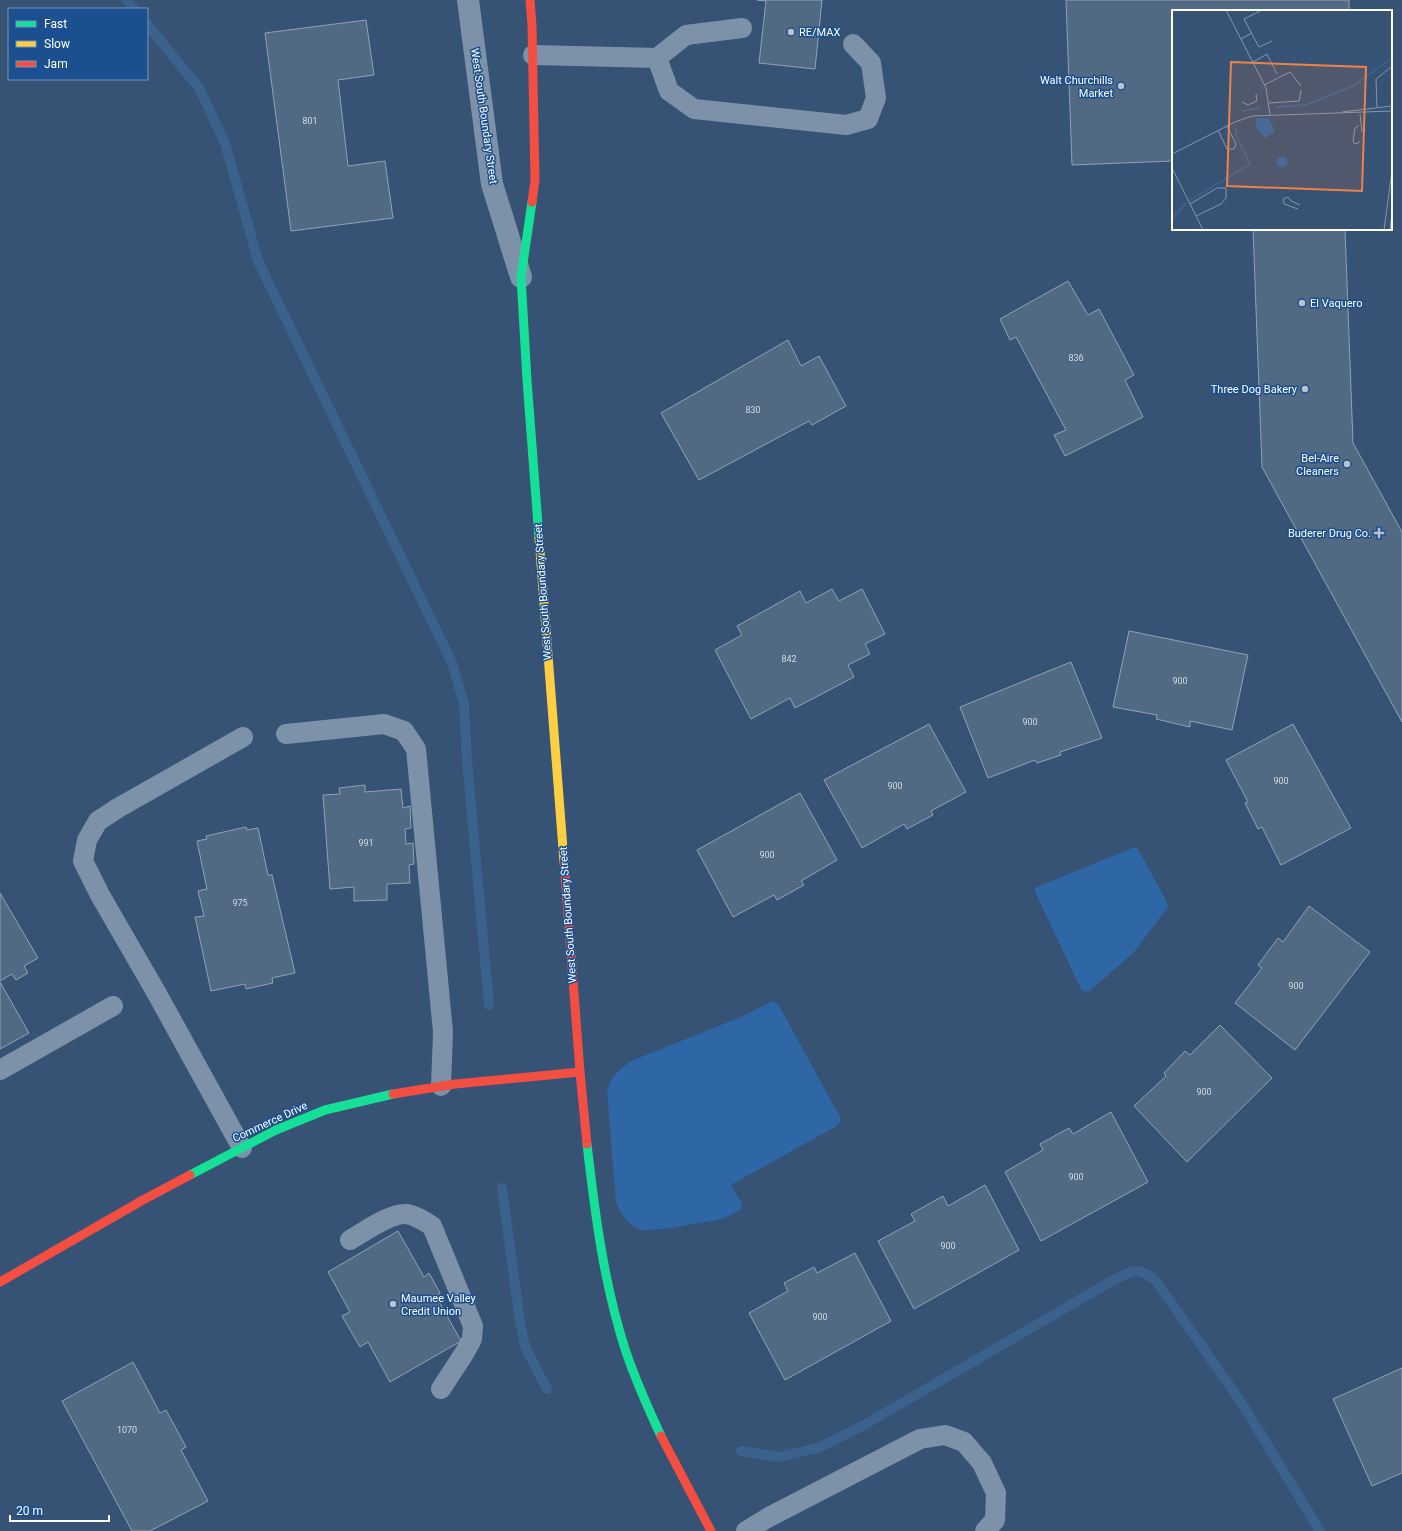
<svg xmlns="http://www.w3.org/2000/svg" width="1402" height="1531" viewBox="0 0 1402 1531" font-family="Roboto,sans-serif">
	<rect width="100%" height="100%" fill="#365274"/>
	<g fill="#2f66a5">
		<polygon points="1132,848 1137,848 1139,851 1167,902 1168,907 1134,952 1090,991 1086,992 1082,991 1035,892 1035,888"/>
		<path d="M773,1001L778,1004L839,1115L841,1119L840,1122L835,1127L731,1185L742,1204L741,1210L738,1211C734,1213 729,1216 724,1218C714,1221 651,1232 642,1230C629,1226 620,1214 616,1202L607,1092C610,1077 619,1070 631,1061L741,1017Z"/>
	</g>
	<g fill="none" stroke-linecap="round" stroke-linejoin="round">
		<g stroke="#3b618d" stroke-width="10">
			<polyline points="127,0 134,9"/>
			<polyline points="147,24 199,88 225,143 258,261 452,663 464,704 467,761 489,1005"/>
			<polyline points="502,1188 520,1322 525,1347 547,1389"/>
			<path d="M741,1451L779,1457L818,1448L864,1425L1117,1278C1136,1270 1138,1266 1156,1281L1241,1402L1320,1531"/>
		</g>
	</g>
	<g fill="#526984" stroke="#92a2b6">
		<polygon points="757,0 822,0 815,69 759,63 766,1"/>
		<polygon points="1066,0 1349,0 1349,11 1173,11 1173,161 1072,165"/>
		<polygon points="366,20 374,75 338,80 348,166 385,161 393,218 291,231 265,33"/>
		<polygon points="1253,229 1345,229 1353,443 1402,532 1402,722 1262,467"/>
		<polygon points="1068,281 1088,315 1099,309 1134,375 1125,380 1143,417 1065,456 1054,435 1066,430 1016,337 1010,340 1000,319"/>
		<polygon points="788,340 801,366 819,356 846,406 812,425 809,421 699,480 661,413"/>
		<polygon points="832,589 839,601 862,589 885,634 865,644 870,654 848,665 854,677 795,708 790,698 751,719 715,650 742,635 737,626 800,591 806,603"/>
		<polygon points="1129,631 1248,655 1232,730 1190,721 1190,727 1156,719 1157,715 1113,707"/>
		<polygon points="1071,662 1102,738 1060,752 1061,755 1037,763 1035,760 988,778 960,707"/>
		<polygon points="929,724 966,792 931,811 933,815 907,829 904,824 862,848 824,780"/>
		<polygon points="1293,724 1351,828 1281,865 1262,827 1258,829 1245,803 1248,802 1226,760"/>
		<polygon points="365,785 365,792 401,789 403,808 410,806 411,828 405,829 406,844 413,843 414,864 409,865 410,883 387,884 387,900 354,901 354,887 330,889 323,795 340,794 339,788"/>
		<polygon points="800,793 837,860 801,881 804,885 777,900 774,895 733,917 697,850"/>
		<polygon points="246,827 247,830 258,828 268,875 272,875 295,973 272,978 273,983 246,989 245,984 211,991 195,917 204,916 198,891 207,889 197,841 207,839 206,836"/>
		<polygon points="0,893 38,958 24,966 28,973 16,980 12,974 0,981"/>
		<polygon points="1309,906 1370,952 1295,1050 1235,1003 1262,968 1258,965 1278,938 1283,942"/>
		<polygon points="0,982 29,1033 0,1049"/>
		<polygon points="1220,1025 1272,1078 1187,1162 1134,1106 1166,1076 1164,1073 1185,1051 1190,1055"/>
		<polygon points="1111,1112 1148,1182 1041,1241 1005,1172 1043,1150 1040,1144 1069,1128 1073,1134"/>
		<polygon points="985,1185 1019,1250 914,1309 878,1241 915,1221 911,1214 943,1196 948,1206"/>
		<polygon points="398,1231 424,1277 429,1273 440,1293 436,1296 461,1341 390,1382 368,1342 360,1347 342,1316 350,1312 328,1272"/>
		<polygon points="855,1253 891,1321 785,1380 749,1313 788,1291 784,1283 814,1267 817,1273"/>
		<polygon points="133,1362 160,1413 166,1410 186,1447 181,1450 208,1501 150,1531 132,1531 62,1401"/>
		<polygon points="1402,1368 1402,1473 1372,1486 1333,1399"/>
	</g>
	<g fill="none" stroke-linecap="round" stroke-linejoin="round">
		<g stroke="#7d92a8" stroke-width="20">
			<polyline points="533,55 657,58 686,35 742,28"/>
			<polyline points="657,58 669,91 694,109 846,125 868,119 876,98 871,63 853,44"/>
			<polyline points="286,734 384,724 404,731 416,749 443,1032 441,1086"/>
			<polyline points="0,1070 113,1006"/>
			<polyline points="242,1148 156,992 100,895 83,861 87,840 98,821 118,808 243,737"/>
			<path d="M350,1240C364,1232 390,1213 406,1214C415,1215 424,1221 432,1226L473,1326L472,1339L465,1352L441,1389"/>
			<polyline points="746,1531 769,1517 920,1439 945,1435 964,1442 982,1463 996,1493 995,1520 985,1531"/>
		</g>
		<polyline stroke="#7d92a8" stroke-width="22" points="468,0 492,184 521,277"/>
		<g stroke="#16e098" stroke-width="9">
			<polyline points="532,202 521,277 527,380 539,538"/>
			<path d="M587,1144C595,1214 604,1285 626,1352C636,1381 648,1408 661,1436"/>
			<polyline points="190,1175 276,1130 325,1110 393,1094"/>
		</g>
		<polyline stroke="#ffcf43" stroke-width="9" points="539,538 564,862"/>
		<g stroke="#f24e42" stroke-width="9">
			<polyline points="530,0 532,25 535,180 532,202"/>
			<polyline points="564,862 580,1072 587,1144"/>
			<polyline points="393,1094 455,1084 580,1072"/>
			<polyline points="0,1282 143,1200 190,1175"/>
			<polyline points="661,1436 711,1531"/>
		</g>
	</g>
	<g fill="#b9c2ce" stroke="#1b4f8f" stroke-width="1.5">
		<circle cx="791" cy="32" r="4"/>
		<circle cx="1121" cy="86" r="4"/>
		<circle cx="1302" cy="303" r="4"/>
		<circle cx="1305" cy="389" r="4"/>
		<circle cx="1347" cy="464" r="4"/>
		<path d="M1377 527h4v4h4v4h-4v4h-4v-4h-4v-4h4z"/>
		<circle cx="393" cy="1304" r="4"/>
	</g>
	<g text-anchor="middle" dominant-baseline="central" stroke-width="3" stroke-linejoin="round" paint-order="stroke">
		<g font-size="9" fill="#d4dae0">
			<text x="310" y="121">801</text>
			<text x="1076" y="358">836</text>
			<text x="753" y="410">830</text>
			<text x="789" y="659">842</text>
			<text x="1180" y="681">900</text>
			<text x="1030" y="722">900</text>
			<text x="1281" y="781">900</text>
			<text x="895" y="786">900</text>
			<text x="366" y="843">991</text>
			<text x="767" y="855">900</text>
			<text x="240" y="903">975</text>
			<text x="1296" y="986">900</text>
			<text x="1204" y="1092">900</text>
			<text x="1076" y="1177">900</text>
			<text x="948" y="1246">900</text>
			<text x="820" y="1317">900</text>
			<text x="127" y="1430">1070</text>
		</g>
		<g font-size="11" fill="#fff" stroke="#1b4f8f" text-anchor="end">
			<text x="799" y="32" text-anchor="start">RE/MAX</text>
			<text x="1113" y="80">Walt Churchills<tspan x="1113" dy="13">Market</tspan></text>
			<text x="1310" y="303" text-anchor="start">El Vaquero</text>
			<text x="1297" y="389">Three Dog Bakery</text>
			<text x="1339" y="458">Bel-Aire<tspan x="1339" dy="13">Cleaners</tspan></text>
			<text x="1371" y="533">Buderer Drug Co.</text>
			<text x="401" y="1298" text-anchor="start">Maumee Valley<tspan x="401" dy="13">Credit Union</tspan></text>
		</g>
		<g font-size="11" fill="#fff" stroke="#1b4f8f">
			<text transform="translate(484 116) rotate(82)">West South Boundary Street</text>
			<text transform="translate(543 592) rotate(-94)">West South Boundary Street</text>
			<text transform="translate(568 915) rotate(-94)">West South Boundary Street</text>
			<text transform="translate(270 1122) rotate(-25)">Commerce Drive</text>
		</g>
	</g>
	<g transform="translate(1172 10)">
		<rect width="220" height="220" fill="#365274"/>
		<path d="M86,108H97L103,122L93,128L84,117V110ZM104.5 152a5.5 5.5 0 1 1 11 0a5.5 5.5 0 1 1-11 0Z" fill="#2f66a5"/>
		<path fill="none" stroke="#3b618d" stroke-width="2" d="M104,97L134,95L181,76L220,48M70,101L88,98M18,190L78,154L64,125V118M0,209L14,193"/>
		<path fill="none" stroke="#8697ac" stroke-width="1" d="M54,0L94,78L98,105M88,1L72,9L87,37L100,31M69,29L80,23M81,52L95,44L105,64M92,75L118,62L129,76M70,92L76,95L85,91L84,84M97,93L127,91L129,80M205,97L204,69L219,57M170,102L220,96M188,104L190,122M187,115L183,118L181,131L183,134L188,132M46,120L55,139H62L64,134L55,116M0,144L63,112L80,106L220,101M0,158L31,220M18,194L45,178H54V188L49,194L24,206M126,199L112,194L111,189L116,187L119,191L128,195M212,220L220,161M218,220L220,202"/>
		<path fill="#ee8249" fill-opacity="0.15" stroke="#ee8249" stroke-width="2" d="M59,52L194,57L190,181L55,176Z"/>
		<rect width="220" height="220" fill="none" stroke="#fff" stroke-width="2"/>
	</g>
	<rect x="8" y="8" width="140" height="72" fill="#1b4f8f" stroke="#7695bc"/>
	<rect x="16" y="21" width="20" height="6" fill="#16e098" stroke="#7695bc"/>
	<text x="44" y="28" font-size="12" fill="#ffffff">Fast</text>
	<rect x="16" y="41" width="20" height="6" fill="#ffcf43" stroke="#7695bc"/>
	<text x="44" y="48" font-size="12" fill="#ffffff">Slow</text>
	<rect x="16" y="61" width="20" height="6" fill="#f24e42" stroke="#7695bc"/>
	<text x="44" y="68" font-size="12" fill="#ffffff">Jam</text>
	<path d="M10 1515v6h99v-6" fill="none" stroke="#ffffff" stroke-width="2"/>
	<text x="16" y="1515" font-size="12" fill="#ffffff" stroke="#1b4f8f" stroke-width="3" paint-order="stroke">20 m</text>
</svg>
